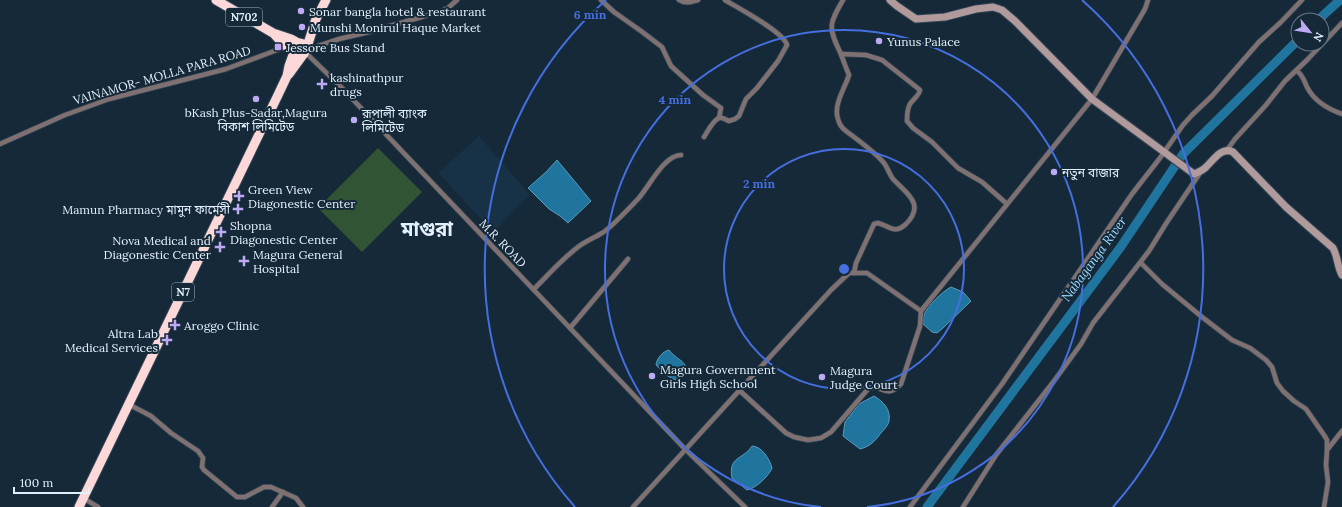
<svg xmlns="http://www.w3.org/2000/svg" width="1342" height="507" viewBox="0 0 1342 507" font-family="Lora,'Noto Sans Bengali',serif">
	<rect width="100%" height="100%" fill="#152939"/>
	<polygon fill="#173247" points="479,136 530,195 493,232 438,173"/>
	<polygon fill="#315434" points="378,148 422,192 362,252 318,208"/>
	<g fill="#20759f" stroke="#5a9aba">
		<polygon points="557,160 591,201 568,223 560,216 549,209 528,188 546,172"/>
		<path d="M951,287L963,292L971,301L942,329L937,333L932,332L923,324C924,321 923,318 924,315C927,306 943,291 951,287Z"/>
		<path d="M669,350C674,357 681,359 685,365L684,368V374L677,381L666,375L656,365C657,358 662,352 669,350Z"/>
		<path d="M874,396C884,402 891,410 889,421C888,427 881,432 878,437C873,443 868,447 860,449L843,436L845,422L859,404Z"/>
		<path d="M752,446C762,446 770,460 772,468C769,476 755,489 747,490L732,478C728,456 743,460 752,446Z"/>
	</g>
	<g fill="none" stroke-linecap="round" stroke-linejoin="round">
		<g stroke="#20759f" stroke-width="9">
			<polyline points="1318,20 1340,0"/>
			<polyline points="927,507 1120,248 1183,154 1298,40"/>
		</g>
		<g stroke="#324554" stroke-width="6">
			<g id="street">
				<polyline points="601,0 614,12 641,31 662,47 671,66 703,95 721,108 719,118"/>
				<path d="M679,0C685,4 691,2 698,0"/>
				<path d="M843,0C829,24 828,27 840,52C843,59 846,68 849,75C845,88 833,105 838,119C839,124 842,128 846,131C859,141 874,151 884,163C888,168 889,174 893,179C906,193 926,204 906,224C894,235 890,226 878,223L874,224L856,263L854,273"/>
				<polyline points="306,50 339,39 369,32 439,12 448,8 457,0"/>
				<polyline points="305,52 341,87 685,449 745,507"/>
				<path d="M841,54L866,55L882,60L915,86L920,90C919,96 913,99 910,104C907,109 907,115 907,121L913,128L932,142L958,168L982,182L1007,204"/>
				<path d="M1297,71C1303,75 1304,81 1307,87C1314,101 1328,109 1342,114"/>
				<path d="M704,137C708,131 713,120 719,118C723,117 726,120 729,121L735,119L739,116L746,99L757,88L778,61L787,45C784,32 738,8 725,0"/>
				<polyline points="0,144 65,115 109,99 226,69 285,47"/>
				<polyline points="1227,150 1235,139 1266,105 1285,81 1307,60 1342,23"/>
				<polyline points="1141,263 1162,284 1202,317 1232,340 1250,348 1266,360 1272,367 1277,383 1283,391 1294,401 1306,409 1324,435 1327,440 1327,450"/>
				<path d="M534,289C548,275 562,259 578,247C586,241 594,238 602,233C611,228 630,207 638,199C649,187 664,155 681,155"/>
				<polyline points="570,328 628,259"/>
				<path d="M739,390L786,433L794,437L808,440L821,438L831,432L868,389C881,382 885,401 901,384L920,326L921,311"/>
				<polyline points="128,404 151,416 171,433 198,451 203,458 202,467 204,470 237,497 245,497 264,487 271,487 296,498 303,507"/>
				<polyline points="83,498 98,507"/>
				<polyline points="272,507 283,492"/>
				<polyline points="633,507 831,290 849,273 867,273 921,311 1092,99 1145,9 1148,0"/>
				<polyline points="910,507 1002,384 1132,194 1160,158 1183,125 1192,115 1212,96 1259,42 1281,22 1302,0"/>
				<polyline points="963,507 996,455 1054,381 1081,344 1093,323 1149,251 1167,222 1200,173"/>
				<polyline points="1324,507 1328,482 1326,465 1327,450 1342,431"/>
			</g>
		</g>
		<g stroke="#324554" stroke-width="9">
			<path id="secondary" d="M890,0L897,6L916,19L945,17L976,9L993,7L1002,10L1015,21L1092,99L1194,174C1198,172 1202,171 1205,168C1213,161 1221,146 1233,152L1286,207L1333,248C1338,257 1337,266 1342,275"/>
		</g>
		<g stroke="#324554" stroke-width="11">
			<g id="highway">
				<polyline points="216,0 273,33 291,39 298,43"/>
				<polyline points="275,35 284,45 294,50"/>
				<polyline points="306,50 316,19 326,0"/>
				<polyline points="289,74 305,52 306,48 304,44 300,43 296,44 294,48 295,53 299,55 304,54"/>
				<polyline points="79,507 278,95 287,76 289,66 294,52"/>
			</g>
		</g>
		<use href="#street" stroke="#7f7171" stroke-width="4.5"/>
		<use href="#secondary" stroke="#b19a9b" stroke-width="7"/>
		<use href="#highway" stroke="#fcd8d9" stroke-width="9"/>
	</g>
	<g fill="none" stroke="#456edf" stroke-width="2">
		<circle cx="844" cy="269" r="120"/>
		<path d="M821 507A239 239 0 1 1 867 507"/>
		<path d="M575 507A359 359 0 0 1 606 0M1082 0A359 359 0 0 1 1113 507"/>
	</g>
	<g fill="#bea9f5" stroke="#152939" stroke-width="1.5">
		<circle cx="301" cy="11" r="4"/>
		<circle cx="302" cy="27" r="4"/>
		<circle cx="879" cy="41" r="4"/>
		<rect x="274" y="43" width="8" height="8" rx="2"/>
		<path d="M320 78h4v4h4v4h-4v4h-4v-4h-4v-4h4z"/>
		<circle cx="256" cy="99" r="4"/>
		<circle cx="354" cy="120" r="4"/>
		<circle cx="1054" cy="172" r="4"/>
		<path d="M237 190h4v4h4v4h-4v4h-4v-4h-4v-4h4z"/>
		<path d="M236 203h4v4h4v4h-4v4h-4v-4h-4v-4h4z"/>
		<path d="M219 226h4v4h4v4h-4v4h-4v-4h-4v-4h4z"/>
		<path d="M218 241h4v4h4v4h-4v4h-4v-4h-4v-4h4z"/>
		<path d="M242 255h4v4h4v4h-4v4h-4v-4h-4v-4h4z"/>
		<path d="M173 319h4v4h4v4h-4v4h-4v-4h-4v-4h4z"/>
		<path d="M165 334h4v4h4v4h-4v4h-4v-4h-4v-4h4z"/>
		<circle cx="652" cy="376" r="4"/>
		<circle cx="822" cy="377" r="4"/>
	</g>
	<g text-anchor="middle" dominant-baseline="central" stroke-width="4" stroke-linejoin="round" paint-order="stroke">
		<g fill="#152939" stroke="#a5b4c0" stroke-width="1">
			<rect x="226" y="8" width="36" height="18" rx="3"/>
			<rect x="172" y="283" width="22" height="18" rx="3"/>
		</g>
		<g font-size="11" font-weight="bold" fill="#e3effa">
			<text x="244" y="17">N702</text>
			<text x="183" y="292">N7</text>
		</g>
		<g font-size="12" fill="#e3effa" stroke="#152939" text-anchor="start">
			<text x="309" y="11">Sonar bangla hotel &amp; restaurant</text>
			<text x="310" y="27">Munshi Monirul Haque Market</text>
			<text x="887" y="41">Yunus Palace</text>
			<text x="286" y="47">Jessore Bus Stand</text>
			<text x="330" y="77">kashinathpur<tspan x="330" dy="14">drugs</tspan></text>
			<text x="256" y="112" text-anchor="middle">bKash Plus-Sadar,Magura<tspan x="256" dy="14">বিকাশ লিমিটেড</tspan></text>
			<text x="362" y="113">রূপালী ব্যাংক<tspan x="362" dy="14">লিমিটেড</tspan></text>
			<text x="1062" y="172">নতুন বাজার</text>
			<text x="248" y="189">Green View<tspan x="248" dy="14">Diagonestic Center</tspan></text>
			<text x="230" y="209" text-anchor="end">Mamun Pharmacy মামুন ফার্মেসী</text>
			<text x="230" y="225">Shopna<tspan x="230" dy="14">Diagonestic Center</tspan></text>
			<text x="211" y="240" text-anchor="end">Nova Medical and<tspan x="211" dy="14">Diagonestic Center</tspan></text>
			<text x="253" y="254">Magura General<tspan x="253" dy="14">Hospital</tspan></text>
			<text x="184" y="325">Aroggo Clinic</text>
			<text x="158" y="333" text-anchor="end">Altra Lab<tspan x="158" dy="14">Medical Services</tspan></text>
			<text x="660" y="369">Magura Government<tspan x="660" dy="14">Girls High School</tspan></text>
			<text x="830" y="370">Magura<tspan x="830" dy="14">Judge Court</tspan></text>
		</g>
		<g font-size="12" fill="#e3effa" stroke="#152939">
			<text transform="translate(162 75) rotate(-16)">VAINAMOR- MOLLA PARA ROAD</text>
			<text transform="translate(503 243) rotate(46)">M.R. ROAD</text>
		</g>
		<g font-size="13" font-style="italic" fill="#9dd9fd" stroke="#152939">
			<text transform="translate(1094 259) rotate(-54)">Nabaganga River</text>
		</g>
		<g font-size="20" font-weight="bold" fill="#e3effa" stroke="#152939">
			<text x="427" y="228">মাগুরা</text>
		</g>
	</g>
	<circle cx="844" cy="269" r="6" fill="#456edf" stroke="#152939" stroke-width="2"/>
	<g font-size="12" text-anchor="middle" font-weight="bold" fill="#456edf" stroke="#152939" stroke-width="4" stroke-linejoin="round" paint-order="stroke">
		<text x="590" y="19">6 min</text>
		<text x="675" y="104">4 min</text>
		<text x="759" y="188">2 min</text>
	</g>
	<g transform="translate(1310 32) rotate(120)"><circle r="19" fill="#152939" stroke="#677886"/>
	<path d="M0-3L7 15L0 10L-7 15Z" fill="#bea9f5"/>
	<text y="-6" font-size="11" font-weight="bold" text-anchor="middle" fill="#e3effa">N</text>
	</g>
	<path d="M14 487v6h75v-6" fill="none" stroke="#e3effa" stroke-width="2"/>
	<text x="20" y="487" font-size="12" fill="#e3effa" stroke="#152939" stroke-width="3" paint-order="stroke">100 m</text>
</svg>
